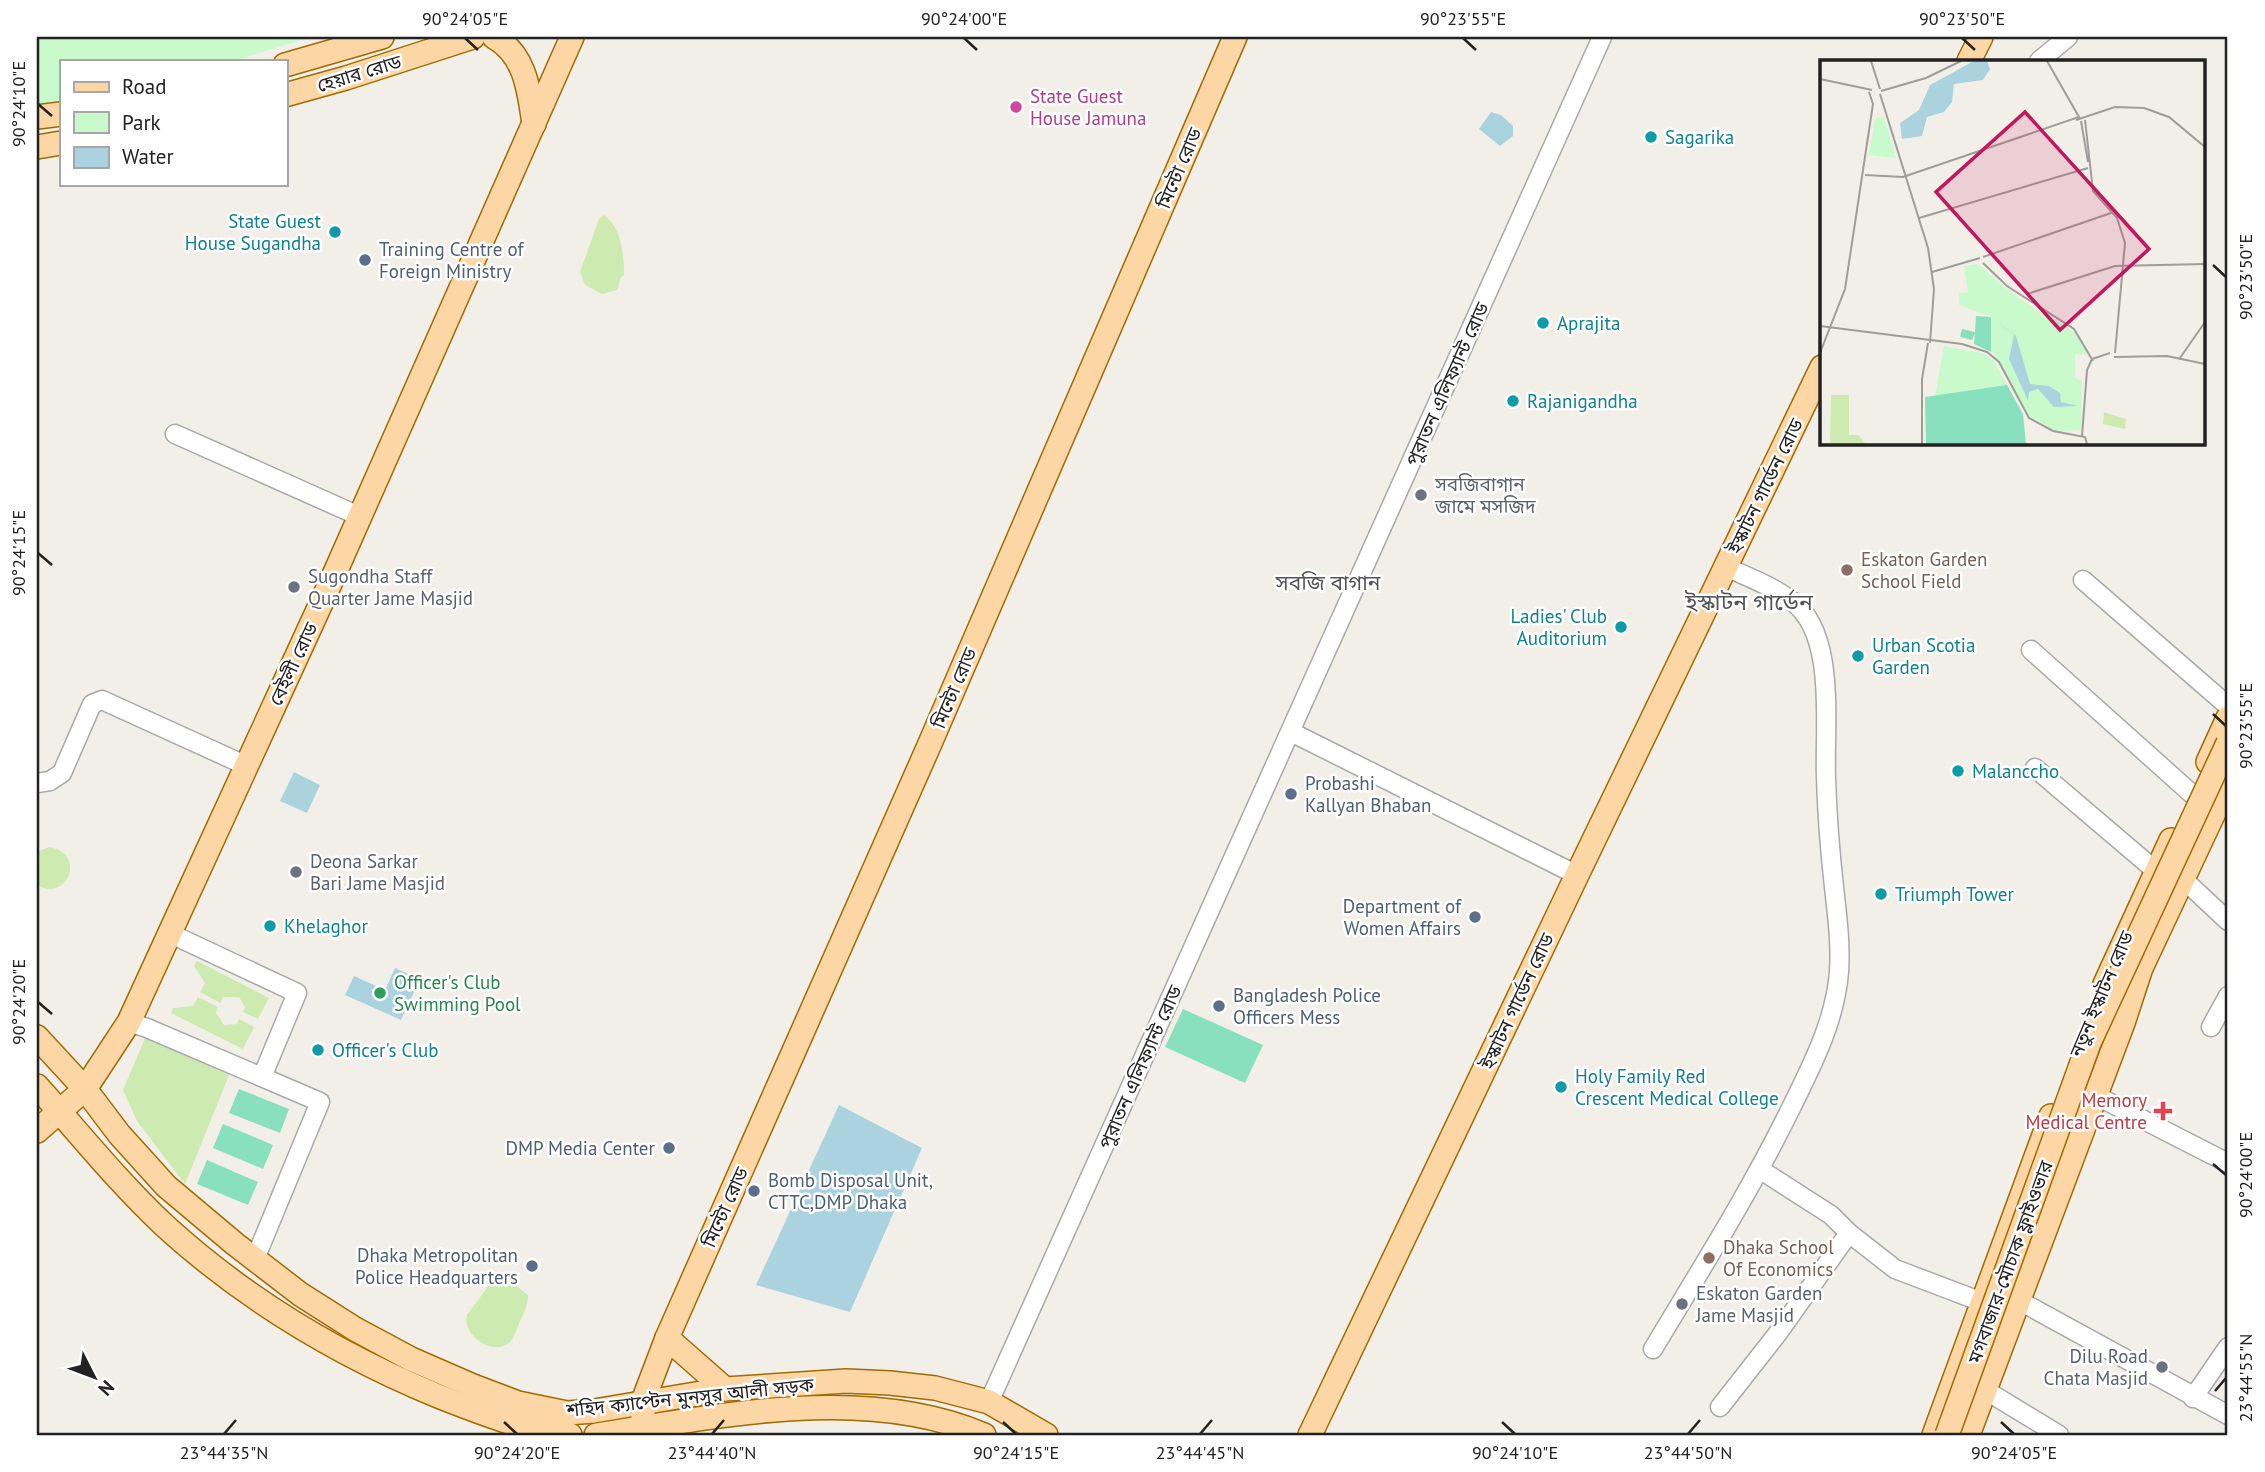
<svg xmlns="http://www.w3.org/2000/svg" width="2265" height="1472" viewBox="0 0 2265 1472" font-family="'PT Sans','Noto Sans Bengali',sans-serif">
	<rect width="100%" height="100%" fill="#f2efe9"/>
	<g fill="#cdebb0">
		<path d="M604,215C622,227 624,256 624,276L621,277L617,290L602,294L585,285L580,272L599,219Z"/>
		<path d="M49,847C87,853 68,903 37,885V852Z"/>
		<polygon points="197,961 269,998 258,1019 243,1012 245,1007 239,997 223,997 220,1003 200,992 205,983 194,966"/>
		<polygon points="198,997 218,1007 216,1013 224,1025 237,1024 239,1019 254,1027 243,1049 171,1013 173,1008 193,1006"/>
		<polygon points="146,1036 229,1075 185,1184 137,1121 123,1090"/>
		<path d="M499,1279L515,1285L528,1295C528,1305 524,1313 520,1321C517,1328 515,1336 511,1341C495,1359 461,1335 467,1315L492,1281Z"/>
	</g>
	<polygon fill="#c8facc" points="37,37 312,37 233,61 61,61 61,104 37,108"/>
	<g fill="#88e0be">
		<polygon points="1183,1009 1263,1045 1245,1083 1165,1047"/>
		<polygon points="239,1089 289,1109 280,1133 229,1113"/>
		<polygon points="223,1124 273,1145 263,1169 213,1148"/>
		<polygon points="207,1160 258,1182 248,1205 197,1184"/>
	</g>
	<g fill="#aad3df">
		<polygon points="1491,112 1501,115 1513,126 1513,136 1500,146 1479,129"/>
		<polygon points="294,772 320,785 307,813 280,801"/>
		<polygon points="395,968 420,979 401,1020 345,995 354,976 385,990"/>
		<polygon points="839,1105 922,1148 850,1312 756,1285"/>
	</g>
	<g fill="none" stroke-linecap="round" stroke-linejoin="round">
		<g stroke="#a9a9a9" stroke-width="21">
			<g id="minor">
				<polyline points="2039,61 2068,37"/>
				<polyline points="175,434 359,516"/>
				<polyline points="2083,580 2228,706"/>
				<polyline points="2031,650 2193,795"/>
				<polyline points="1291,732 1577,875"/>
				<polyline points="2035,768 2156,871"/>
				<polyline points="37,783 50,781 62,773 92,704 102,700 247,766"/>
				<polyline points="2183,879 2228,921"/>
				<polyline points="169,933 297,993 262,1077"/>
				<polyline points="129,1022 147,1028 320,1102 255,1259"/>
				<polyline points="2211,1027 2228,996"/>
				<polyline points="2095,1095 2228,1163"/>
				<polyline points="1761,1170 1831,1215 1849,1233 1895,1269 1982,1302"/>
				<polyline points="2018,1300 2228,1415"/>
				<path d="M1653,1349C1701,1269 1751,1190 1792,1106C1813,1063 1835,1021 1839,972C1841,944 1837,915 1834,887C1830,851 1827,813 1826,777C1824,726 1837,634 1792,601C1772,586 1748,577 1726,567"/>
				<polyline points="1985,1390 2059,1435"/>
				<polyline points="2193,1398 2228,1347"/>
				<polyline points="989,1402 1602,37"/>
				<polyline points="1720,1407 1778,1333 1849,1233"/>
			</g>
		</g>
		<g stroke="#a06b00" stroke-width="26">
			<g id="major">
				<path d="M494,37C526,55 529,91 534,124"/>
				<polyline points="1969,61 1981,37"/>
				<polyline points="285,65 382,37"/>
				<polyline points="285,95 346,78 473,37"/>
				<polyline points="37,117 61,114"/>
				<polyline points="37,147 61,143"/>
				<polyline points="2208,762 2228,718"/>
				<polyline points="2105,984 2171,840"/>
				<polyline points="37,1037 85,1089 119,1134 166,1186 235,1244 300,1294 355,1329 411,1359 473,1386 518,1403 567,1413 594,1411 725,1389 846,1381 890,1383 935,1388 989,1402 1046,1435"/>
				<path d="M37,1086C79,1133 119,1183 165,1226C245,1299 339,1355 438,1396C481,1413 524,1430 570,1435"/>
				<polyline points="37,1131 85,1089 129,1022 334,575 572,37"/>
				<polyline points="667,1338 725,1389"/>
				<polyline points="643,1428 643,1401 667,1338 928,748 1235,37"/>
				<path d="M596,1435C720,1416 864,1384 984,1435"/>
				<polyline points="1310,1435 1577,875 1822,367"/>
				<polyline points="1934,1435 2051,1116"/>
				<polyline points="1968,1435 2123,1023 2141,968 2228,783"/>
			</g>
		</g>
		<use href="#minor" stroke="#fff" stroke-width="18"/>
		<use href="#major" stroke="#fcd6a4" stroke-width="23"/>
		<g stroke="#a06b00" stroke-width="26" stroke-linecap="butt">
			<polyline id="major-bridge" points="1947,1435 2089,1043 2228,743"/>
		</g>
		<use href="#major-bridge" stroke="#fcd6a4" stroke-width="23"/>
	</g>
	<path fill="none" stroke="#222" stroke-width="2.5" d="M465,38L478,50M964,38L977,50M1463,38L1476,50M1962,38L1975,50M38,104L52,116M2213,265L2226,277M38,553L52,565M2213,714L2226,726M38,1002L52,1014M2213,1164L2226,1175M2215,1391L2226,1378M504,1422L517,1434M1003,1422L1016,1434M1502,1422L1515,1434M2001,1422L2014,1434M224,1434L236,1420M712,1434L724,1420M1200,1434L1212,1420M1688,1434L1700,1420"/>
	<circle fill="#d1479c" stroke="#fff" stroke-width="2.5" cx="1016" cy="107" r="7"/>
	<g fill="#0f9aa8" stroke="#fff" stroke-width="2.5">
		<circle cx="1651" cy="137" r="7"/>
		<circle cx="335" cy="232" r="7"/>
		<circle cx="1543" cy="323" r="7"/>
		<circle cx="1513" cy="401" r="7"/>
		<circle cx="1621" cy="627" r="7"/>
		<circle cx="1858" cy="656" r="7"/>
		<circle cx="1958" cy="771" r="7"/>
		<circle cx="1881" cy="894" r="7"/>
		<circle cx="270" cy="926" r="7"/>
		<circle cx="318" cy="1050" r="7"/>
		<circle cx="1561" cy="1087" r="7"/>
	</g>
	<g fill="#5c6f8a" stroke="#fff" stroke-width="2.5">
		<circle cx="365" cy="260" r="7"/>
		<circle cx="1291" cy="794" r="7"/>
		<circle cx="1475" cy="917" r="7"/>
		<circle cx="1219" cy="1006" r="7"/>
		<circle cx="669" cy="1148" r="7"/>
		<circle cx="754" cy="1191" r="7"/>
		<circle cx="532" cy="1266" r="7"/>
	</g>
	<g fill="#6b7280" stroke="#fff" stroke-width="2.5">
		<circle cx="1421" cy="495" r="7"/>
		<circle cx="294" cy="587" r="7"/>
		<circle cx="296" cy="872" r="7"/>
		<circle cx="1682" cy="1304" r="7"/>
		<circle cx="2162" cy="1367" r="7"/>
	</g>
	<g fill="#8d6e63" stroke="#fff" stroke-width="2.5">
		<circle cx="1847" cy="570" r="7"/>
		<circle cx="1709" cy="1258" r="7"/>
	</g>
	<circle fill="#2e9e5b" stroke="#fff" stroke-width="2.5" cx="380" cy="993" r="7"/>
	<path fill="#e0444e" stroke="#fff" stroke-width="2.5" d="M2159.5 1100.5h7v7h7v7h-7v7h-7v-7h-7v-7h7z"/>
	<g text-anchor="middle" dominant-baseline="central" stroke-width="5" stroke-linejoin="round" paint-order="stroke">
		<g font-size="19" fill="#222" stroke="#fff">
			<text transform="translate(359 73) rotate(-17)">হেয়ার রোড</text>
			<text transform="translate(1179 168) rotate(-67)">মিন্টো রোড</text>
			<text transform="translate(1447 384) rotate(-66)">পুরাতন এলিফ্যান্ট রোড</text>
			<text transform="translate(1765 486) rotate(-64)">ইস্কাটন গার্ডেন রোড</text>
			<text transform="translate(293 664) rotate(-65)">বেইলী রোড</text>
			<text transform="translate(954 688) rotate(-67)">মিন্টো রোড</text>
			<text transform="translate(2101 994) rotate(-67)">নতুন ইস্কাটন রোড</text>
			<text transform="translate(1517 1001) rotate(-65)">ইস্কাটন গার্ডেন রোড</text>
			<text transform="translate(1140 1067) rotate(-66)">পুরাতন এলিফ্যান্ট রোড</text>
			<text transform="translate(725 1207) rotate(-66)">মিন্টো রোড</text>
			<text transform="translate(2010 1262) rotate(-70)">মগবাজার-মৌচাক ফ্লাইওভার</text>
			<text transform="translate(690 1397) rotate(-6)">শহিদ ক্যাপ্টেন মুনসুর আলী সড়ক</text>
		</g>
		<g font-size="19" fill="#b23c85" stroke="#fff" text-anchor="start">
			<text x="1030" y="96">State Guest<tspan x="1030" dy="22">House Jamuna</tspan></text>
		</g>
		<g font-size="19" fill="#0d838f" stroke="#fff" text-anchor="start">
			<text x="1665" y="137">Sagarika</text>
			<text x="321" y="221" text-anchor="end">State Guest<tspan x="321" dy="22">House Sugandha</tspan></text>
			<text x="1557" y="323">Aprajita</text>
			<text x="1527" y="401">Rajanigandha</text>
			<text x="1607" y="616" text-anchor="end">Ladies' Club<tspan x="1607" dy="22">Auditorium</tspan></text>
			<text x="1872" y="645">Urban Scotia<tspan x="1872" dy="22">Garden</tspan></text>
			<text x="1972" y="771">Malanccho</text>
			<text x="1895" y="894">Triumph Tower</text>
			<text x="284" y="926">Khelaghor</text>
			<text x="332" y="1050">Officer's Club</text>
			<text x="1575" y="1076">Holy Family Red<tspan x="1575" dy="22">Crescent Medical College</tspan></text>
		</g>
		<g font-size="19" fill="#4e5e75" stroke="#fff" text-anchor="start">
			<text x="379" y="249">Training Centre of<tspan x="379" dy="22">Foreign Ministry</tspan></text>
			<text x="1305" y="783">Probashi<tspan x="1305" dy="22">Kallyan Bhaban</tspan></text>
			<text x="1461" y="906" text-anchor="end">Department of<tspan x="1461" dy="22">Women Affairs</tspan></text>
			<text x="1233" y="995">Bangladesh Police<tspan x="1233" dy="22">Officers Mess</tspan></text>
			<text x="655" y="1148" text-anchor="end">DMP Media Center</text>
			<text x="768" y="1180">Bomb Disposal Unit,<tspan x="768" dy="22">CTTC,DMP Dhaka</tspan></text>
			<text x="518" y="1255" text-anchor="end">Dhaka Metropolitan<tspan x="518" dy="22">Police Headquarters</tspan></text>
		</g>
		<g font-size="19" fill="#5b616d" stroke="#fff" text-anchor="start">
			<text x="1435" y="484">সবজিবাগান<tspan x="1435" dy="22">জামে মসজিদ</tspan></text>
			<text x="308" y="576">Sugondha Staff<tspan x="308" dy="22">Quarter Jame Masjid</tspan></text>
			<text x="310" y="861">Deona Sarkar<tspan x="310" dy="22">Bari Jame Masjid</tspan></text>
			<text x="1696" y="1293">Eskaton Garden<tspan x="1696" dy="22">Jame Masjid</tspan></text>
			<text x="2148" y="1356" text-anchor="end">Dilu Road<tspan x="2148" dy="22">Chata Masjid</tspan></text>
		</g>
		<g font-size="19" fill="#785e54" stroke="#fff" text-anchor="start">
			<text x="1861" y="559">Eskaton Garden<tspan x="1861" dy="22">School Field</tspan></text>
			<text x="1723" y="1247">Dhaka School<tspan x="1723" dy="22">Of Economics</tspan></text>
		</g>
		<g font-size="19" fill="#27864d" stroke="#fff" text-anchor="start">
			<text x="394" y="982">Officer's Club<tspan x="394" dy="22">Swimming Pool</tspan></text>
		</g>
		<g font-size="19" fill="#be3a42" stroke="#fff" text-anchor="end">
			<text x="2147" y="1100">Memory<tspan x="2147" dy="22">Medical Centre</tspan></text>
		</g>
		<g font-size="21" fill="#555" stroke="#fff">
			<text x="1328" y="582">সবজি বাগান</text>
		</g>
		<g font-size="23" fill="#555" stroke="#fff">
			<text x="1749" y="601">ইস্কাটন গার্ডেন</text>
		</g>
	</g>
	<g transform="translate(1820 60)">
		<rect width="385" height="385" fill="#f2efe9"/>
		<path d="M11,335H29V375H38L46,384H10ZM284,352L306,359L305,369L283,364Z" fill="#cdebb0"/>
		<path d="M64,57L76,98L49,95L55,58ZM158,204L198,238L256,273L268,295L255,294V318L262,321L261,370L236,371L209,356L172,291V257L139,245V233L148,232L144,206ZM124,286L163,293L174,301L187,325L115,337Z" fill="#c8facc"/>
		<path d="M156,256L171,257V292L154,284L155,273L152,280L140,277L142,269L155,272ZM187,325L203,354L206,384H106L105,337Z" fill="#88e0be"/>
		<path d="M167,1L170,9L163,20L134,24L132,42L124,52L107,57L102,76L82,79L80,63L99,50L110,25L152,2ZM174,260L196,276L210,324L229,326L240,333L241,342L258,346L234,347L218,329L209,332L208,341L189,299L194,275Z" fill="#aad3df"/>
		<path fill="none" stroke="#9f9d99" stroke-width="2" d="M51,1L60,29M0,19L52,30M61,31L106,18L141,1M60,34L108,188L114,229L110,283M256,60L295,47L324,48L349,57L385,87M265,60L273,131L297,158L305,183L295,293M261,61L268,102M45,115L83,117L259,57L227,1M99,158L268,108M163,197L291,153M163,203L187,226L254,269L273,301M112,212L160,198M207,234L295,206L385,204M0,266L142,284L167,292L179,302L209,358L233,371L265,377L267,384M0,293L25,229L53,44L49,32M294,297L347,296L385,304M360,298L385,262M262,376L267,310L272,299L290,293M102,384V319L108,283"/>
		<path fill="#c2185b" fill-opacity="0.15" stroke="#c2185b" stroke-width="3.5" d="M205,52L329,189L240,270L116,132Z"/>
		<rect width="385" height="385" fill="none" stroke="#222" stroke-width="3.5"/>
	</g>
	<rect width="2265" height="1472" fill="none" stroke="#ffffff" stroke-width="77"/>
	<rect x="60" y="60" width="228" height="126" fill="#ffffff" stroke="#a7a7a7" stroke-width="2"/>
	<rect x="74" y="82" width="35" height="10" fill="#fcd6a4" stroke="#a7a7a7" stroke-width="2"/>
	<text x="122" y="94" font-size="21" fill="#222222">Road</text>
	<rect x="74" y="112" width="35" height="21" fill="#c8facc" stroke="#a7a7a7" stroke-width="2"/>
	<text x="122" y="130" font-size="21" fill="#222222">Park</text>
	<rect x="74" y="147" width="35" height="21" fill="#aad3df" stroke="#a7a7a7" stroke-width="2"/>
	<text x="122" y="164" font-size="21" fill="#222222">Water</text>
	<g transform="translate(94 1377) rotate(132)" stroke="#ffffff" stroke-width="5" paint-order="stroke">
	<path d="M0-5L12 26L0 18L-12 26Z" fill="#222222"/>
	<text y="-10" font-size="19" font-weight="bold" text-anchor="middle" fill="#222222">N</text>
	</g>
	<rect x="38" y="38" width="2188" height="1396" fill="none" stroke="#222" stroke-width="2.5"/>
	<g font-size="18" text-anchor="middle" fill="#222">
		<text x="465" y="25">90°24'05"E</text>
		<text x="964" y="25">90°24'00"E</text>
		<text x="1463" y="25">90°23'55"E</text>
		<text x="1962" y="25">90°23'50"E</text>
		<text transform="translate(19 104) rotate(-90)" y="6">90°24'10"E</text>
		<text transform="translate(2246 277) rotate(-90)" y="6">90°23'50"E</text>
		<text transform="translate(19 553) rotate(-90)" y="6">90°24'15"E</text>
		<text transform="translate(2246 726) rotate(-90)" y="6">90°23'55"E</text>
		<text transform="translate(19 1002) rotate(-90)" y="6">90°24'20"E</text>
		<text transform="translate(2246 1175) rotate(-90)" y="6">90°24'00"E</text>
		<text transform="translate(2246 1378) rotate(-90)" y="6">23°44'55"N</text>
		<text x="224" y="1459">23°44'35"N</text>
		<text x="517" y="1459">90°24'20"E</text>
		<text x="712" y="1459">23°44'40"N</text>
		<text x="1016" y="1459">90°24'15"E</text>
		<text x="1200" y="1459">23°44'45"N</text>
		<text x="1515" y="1459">90°24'10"E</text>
		<text x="1688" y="1459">23°44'50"N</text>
		<text x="2014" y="1459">90°24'05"E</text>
	</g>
</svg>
